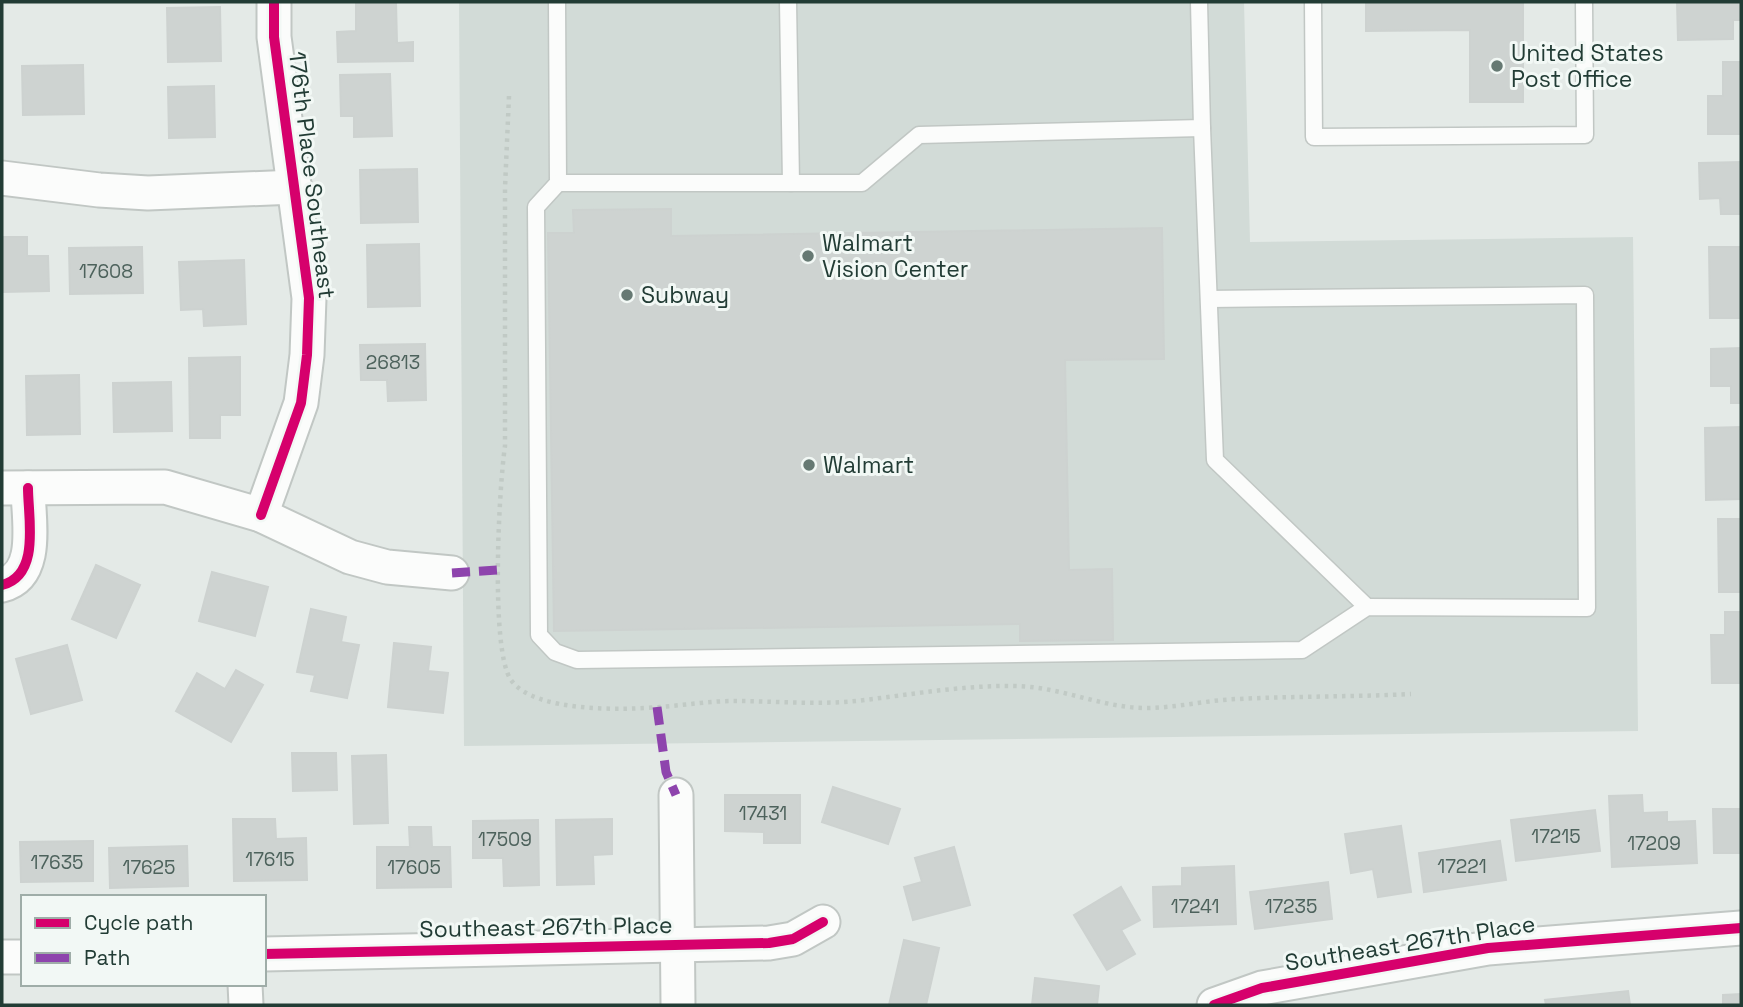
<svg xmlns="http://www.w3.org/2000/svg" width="1743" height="1007" viewBox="0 0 1743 1007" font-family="'Space Grotesk',sans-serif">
	<rect width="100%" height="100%" fill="#e4eae7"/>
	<polygon fill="#d2dbd7" points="459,2 1244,2 1250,242 1633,237 1638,731 464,746"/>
	<g fill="#ced3d1" stroke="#cdd2d0" stroke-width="2">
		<polygon points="356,2 396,2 397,43 413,42 413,61 338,62 337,32 356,31"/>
		<polygon points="1366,2 1523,2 1523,102 1470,102 1470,30 1366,31"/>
		<polygon points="1677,2 1741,2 1741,20 1733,20 1733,39 1678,40"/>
		<polygon points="220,7 221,61 168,62 167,8"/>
		<polygon points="1723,62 1741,62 1741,134 1708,134 1708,96 1723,96"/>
		<polygon points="83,65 84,114 23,115 22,66"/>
		<polygon points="390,74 392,136 354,137 354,116 341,116 340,75"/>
		<polygon points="214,86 215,137 169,138 168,87"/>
		<polygon points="1741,162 1741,214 1721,214 1720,198 1700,199 1699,163"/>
		<polygon points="417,169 418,222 361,223 360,170"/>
		<polygon points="671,209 671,236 1162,228 1164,359 1065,360 1069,570 1112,569 1113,640 1020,641 1020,624 554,631 548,233 574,233 573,210"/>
		<polygon points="2,237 27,237 27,256 48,256 49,291 2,292"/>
		<polygon points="419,244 420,306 368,307 367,245"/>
		<polygon points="142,247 143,293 70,294 69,248"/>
		<polygon points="1709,247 1741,247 1741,318 1710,318"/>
		<polygon points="244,260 246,324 204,326 203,309 181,310 179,262"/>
		<polygon points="425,344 426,400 388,401 387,380 361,380 360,345"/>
		<polygon points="1741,348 1741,403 1731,403 1731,386 1711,386 1711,349"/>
		<polygon points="240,357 240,415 220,415 220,438 190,438 189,358"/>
		<polygon points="79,375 80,434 27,435 26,376"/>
		<polygon points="171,382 172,431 114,432 113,383"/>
		<polygon points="1741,427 1741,499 1706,500 1705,428"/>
		<polygon points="1718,519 1741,519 1741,592 1719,592"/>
		<polygon points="96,565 140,585 116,638 72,619"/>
		<polygon points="212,572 268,587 255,636 199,621"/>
		<polygon points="311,609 346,617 341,642 359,645 347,698 311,691 315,675 297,672"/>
		<polygon points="1725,612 1741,612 1741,683 1712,683 1711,635 1725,635"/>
		<polygon points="394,643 431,647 428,671 448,673 443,713 388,707"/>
		<polygon points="67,645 82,700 31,714 16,659"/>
		<polygon points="236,670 263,685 231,742 176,711 197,673 225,689"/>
		<polygon points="292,753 336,753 337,790 293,791"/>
		<polygon points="386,755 388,823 354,824 352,756"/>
		<polygon points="833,787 900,809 888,844 822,822"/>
		<polygon points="725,795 800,795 800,843 764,843 764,832 725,831"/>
		<polygon points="1642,795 1643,813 1667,812 1667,822 1695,821 1697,863 1612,867 1609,796"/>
		<polygon points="1713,809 1741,809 1741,853 1714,853"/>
		<polygon points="1595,810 1600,851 1516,861 1511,820"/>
		<polygon points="233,819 275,819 276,839 306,838 307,880 234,881"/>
		<polygon points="612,819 612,854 593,855 594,884 557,885 556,820"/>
		<polygon points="538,820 539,885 504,886 503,858 473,858 473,821"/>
		<polygon points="1401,826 1411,892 1378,897 1373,869 1351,873 1345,834"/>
		<polygon points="409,827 431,827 432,847 450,847 451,887 377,888 377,847 410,847"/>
		<polygon points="93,841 93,881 21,882 20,842"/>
		<polygon points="1500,841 1506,880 1424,892 1419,853"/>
		<polygon points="187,846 188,886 110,888 109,848"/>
		<polygon points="954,847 970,905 913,920 904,887 922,882 915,858"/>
		<polygon points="1234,866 1236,924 1154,927 1153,887 1182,886 1182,868"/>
		<polygon points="1328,882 1332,919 1255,929 1250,892"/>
		<polygon points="1121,887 1140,920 1121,930 1135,954 1107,970 1074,915"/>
		<polygon points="904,940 939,948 926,1005 889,1005"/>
		<polygon points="1035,978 1099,986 1097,1005 1032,1005"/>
		<polygon points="1628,991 1630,1005 1546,1005 1545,1000"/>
		<polygon points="1741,994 1741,1005 1723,1005 1723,995"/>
	</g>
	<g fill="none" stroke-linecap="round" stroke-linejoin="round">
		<g stroke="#c1c7c4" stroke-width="19">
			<g id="service">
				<polyline points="557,2 558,183 536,207 539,635 555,652 577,660 1302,650 1367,607 1587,608 1585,295 1209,299"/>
				<polyline points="788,2 791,183"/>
				<polyline points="1313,2 1314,137 1585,135 1584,2"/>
				<polyline points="1202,128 1215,460 1367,607"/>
				<polyline points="558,183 862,183 919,135 1202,128 1199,2"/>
			</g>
		</g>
		<g stroke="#c1c7c4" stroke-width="37">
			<g id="minor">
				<polyline points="2,178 99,190 148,193 295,187"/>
				<polyline points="2,488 165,487 261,515 350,557 387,567 452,573"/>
				<polyline points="261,515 301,403 307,355 309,298 274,37 274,2"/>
				<path d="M2,585C41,575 28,518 28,488"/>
				<polyline points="676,795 678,1005"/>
				<polyline points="264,954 769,943 793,939 823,922"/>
				<polyline points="2,957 23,957"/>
				<polyline points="245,984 246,1005"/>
				<polyline points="1214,1005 1262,988 1488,948 1741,928"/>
			</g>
		</g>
		<path stroke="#c1cac5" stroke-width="4.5" stroke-dasharray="3.5 5" stroke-linecap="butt" d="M509,96L505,188V446C499,487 490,650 511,680C534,713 624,710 660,707C685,705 710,701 734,701C774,701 816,705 856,701C909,695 962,685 1016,686C1062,687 1102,708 1146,708C1176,708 1207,700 1238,699C1296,696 1353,697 1411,694"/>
		<use href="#service" stroke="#fbfcfb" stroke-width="16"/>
		<use href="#minor" stroke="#fbfcfb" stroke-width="33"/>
		<g stroke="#8e44ad" stroke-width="9" stroke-dasharray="18 9" stroke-linecap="butt">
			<polyline points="452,573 498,570"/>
			<polyline points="657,707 666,772 676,795"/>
		</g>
		<g stroke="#f2f8f5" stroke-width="15">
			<g id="cycleway">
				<polyline points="261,515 301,403 307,355 309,298 274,37 274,2"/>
				<path d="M2,585C41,575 28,518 28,488"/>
				<polyline points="264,954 769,943 793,939 823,922"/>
				<polyline points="1214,1005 1262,988 1488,948 1741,928"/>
			</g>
		</g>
		<use href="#cycleway" stroke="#d6006c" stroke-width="10"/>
	</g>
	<g fill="#667973" stroke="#f2f8f5" stroke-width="2.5">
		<circle cx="1497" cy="66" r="7"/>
		<circle cx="808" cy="256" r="7"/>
		<circle cx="627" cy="295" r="7"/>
		<circle cx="809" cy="465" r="7"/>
	</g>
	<g text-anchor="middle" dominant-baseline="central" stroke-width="6" stroke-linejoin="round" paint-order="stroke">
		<g font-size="19" fill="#4d625c">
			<text x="106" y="271">17608</text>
			<text x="393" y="362">26813</text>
			<text x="763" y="813">17431</text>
			<text x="1556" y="836">17215</text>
			<text x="505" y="839">17509</text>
			<text x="1654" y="843">17209</text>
			<text x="270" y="859">17615</text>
			<text x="57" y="862">17635</text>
			<text x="1462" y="866">17221</text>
			<text x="149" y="867">17625</text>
			<text x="414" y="867">17605</text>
			<text x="1195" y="906">17241</text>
			<text x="1291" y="906">17235</text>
		</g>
		<g font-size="23" fill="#223c35" stroke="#f2f8f5" text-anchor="start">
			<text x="1511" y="53">United States<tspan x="1511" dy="26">Post Office</tspan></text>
			<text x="822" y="243">Walmart<tspan x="822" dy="26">Vision Center</tspan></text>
			<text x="641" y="295">Subway</text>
			<text x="823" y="465">Walmart</text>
		</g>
		<g font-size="23" fill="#223c35" stroke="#f2f8f5">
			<text transform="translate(312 175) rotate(83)">176th Place Southeast</text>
			<text transform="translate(546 927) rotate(-1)">Southeast 267th Place</text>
			<text transform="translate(1410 943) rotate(-9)">Southeast 267th Place</text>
		</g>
	</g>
	<rect width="1743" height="1007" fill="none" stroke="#223c35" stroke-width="7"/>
	<rect x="21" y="895" width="245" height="91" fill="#f2f8f5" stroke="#9fada8" stroke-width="2"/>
	<rect x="35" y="918" width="35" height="10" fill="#d6006c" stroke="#9fada8" stroke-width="2"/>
	<text x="84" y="930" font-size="21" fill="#223c35">Cycle path</text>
	<rect x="35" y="953" width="35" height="10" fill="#8e44ad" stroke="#9fada8" stroke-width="2"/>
	<text x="84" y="965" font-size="21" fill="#223c35">Path</text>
</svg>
